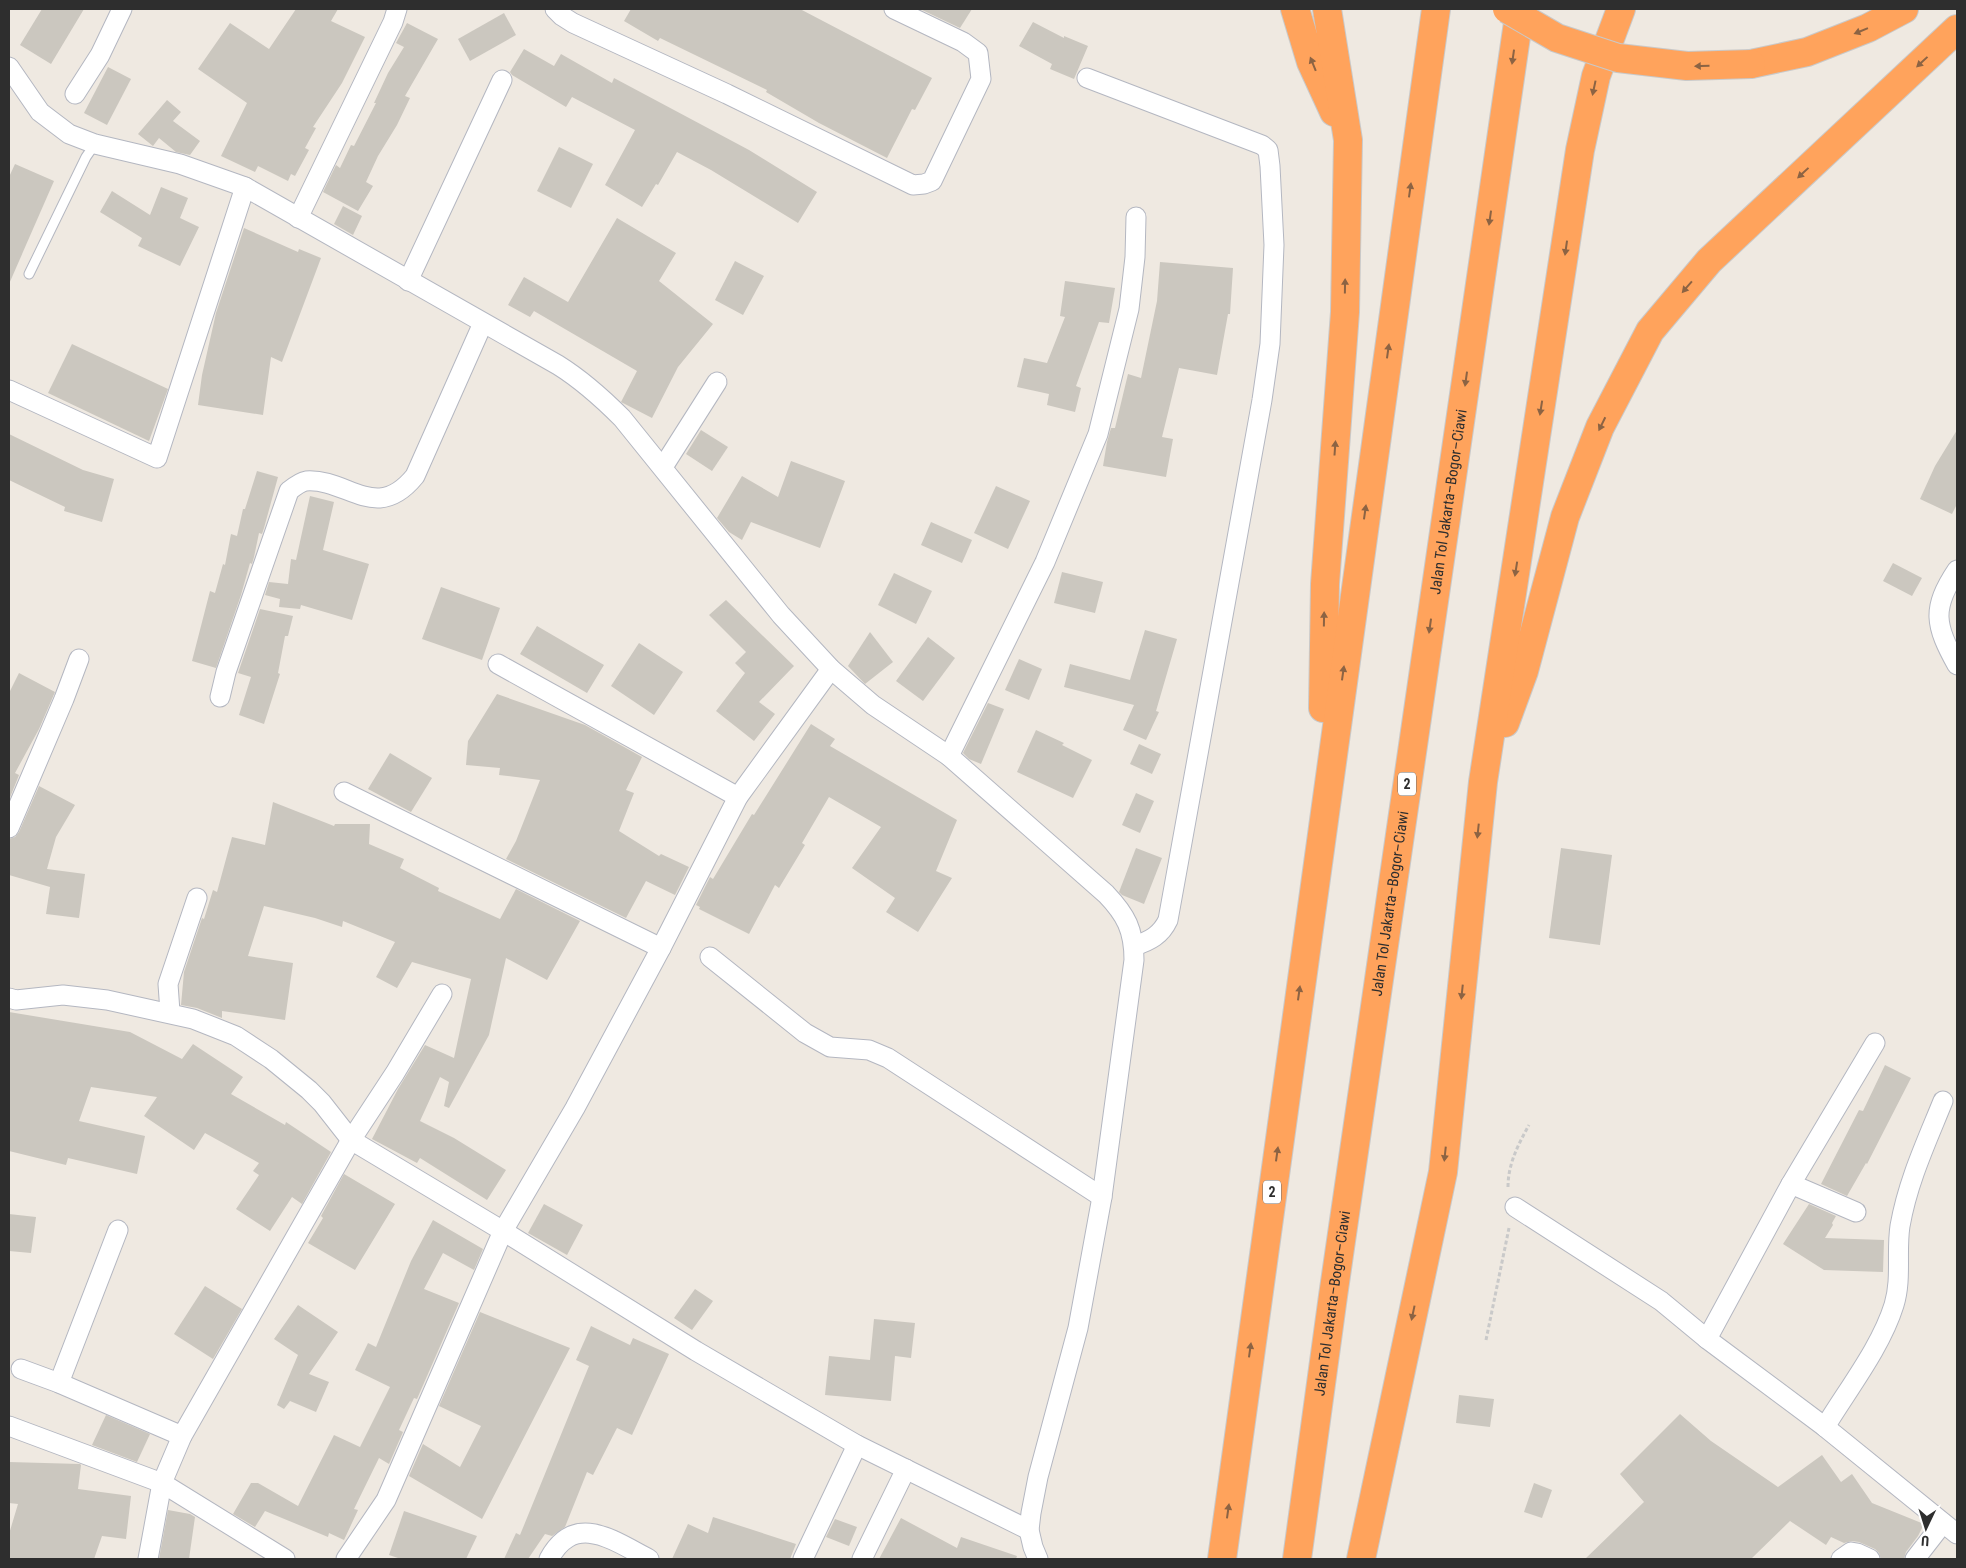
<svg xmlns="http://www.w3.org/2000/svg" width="1966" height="1568" viewBox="0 0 1966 1568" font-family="'Roboto Condensed',sans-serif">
	<rect width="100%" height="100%" fill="#efe9e1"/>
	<g fill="#cbc7bf">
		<polygon points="42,9 84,9 51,64 20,45"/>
		<polygon points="296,9 338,9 331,21 365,37 342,83 313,127 316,128 305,148 309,150 295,176 291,174 288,181 258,166 255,172 221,156 247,103 198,69 230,23 269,49"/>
		<polygon points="631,9 800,9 932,78 915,110 912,109 887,158 819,123 766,92 767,90 660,38 658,41 624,21"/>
		<polygon points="920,9 972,9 960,28"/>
		<polygon points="504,13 516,35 470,61 458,39"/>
		<polygon points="1033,22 1064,38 1064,36 1088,46 1074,79 1050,69 1052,64 1019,46"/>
		<polygon points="407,23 438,39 405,96 410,98 397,125 378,156 366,182 373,186 358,211 323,192 336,165 340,168 351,145 354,146 376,103 374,103 388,73 404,47 396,43"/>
		<polygon points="524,49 554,66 561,54 612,83 614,78 749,150 817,192 798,223 711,170 677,152 658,185 656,184 642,207 605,185 635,130 572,97 566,107 512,75 510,72"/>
		<polygon points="108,67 131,79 107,125 84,113"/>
		<polygon points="167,100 181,112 173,121 200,141 190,155 176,152 159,138 153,146 138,134"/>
		<polygon points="559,147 593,164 571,208 537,191"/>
		<polygon points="15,164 54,181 9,284 9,177"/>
		<polygon points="161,187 188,198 180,218 199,227 180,266 138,246 142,238 100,212 112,191 150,215"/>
		<polygon points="343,206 362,216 353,235 334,224"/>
		<polygon points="617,218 676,253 659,281 713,324 678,367 652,418 621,402 637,371 534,311 530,317 508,305 524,277 568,302"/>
		<polygon points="244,228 298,252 299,249 321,258 282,362 271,357 263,415 198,405 202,375 216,313"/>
		<polygon points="735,261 764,276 743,315 715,300"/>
		<polygon points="1160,262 1233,268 1230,314 1228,314 1217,375 1179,368 1162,437 1173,439 1166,477 1103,466 1107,442 1111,428 1115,428 1128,374 1141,378 1157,301"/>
		<polygon points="1065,281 1115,288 1109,323 1099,322 1076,386 1081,388 1075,412 1047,405 1049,394 1017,387 1024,358 1047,363 1065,317 1060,316"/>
		<polygon points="72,344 168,389 149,441 48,393"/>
		<polygon points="701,430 728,447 712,471 686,454"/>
		<polygon points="1957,430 1957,504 1952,514 1920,499 1935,466"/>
		<polygon points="9,434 83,470 114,479 102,522 64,511 65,507 9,480"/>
		<polygon points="791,461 845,481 820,548 751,522 742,540 729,532 717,518 742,476 778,497"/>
		<polygon points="257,471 278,477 264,528 262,534 259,533 254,557 252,564 250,563 241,595 216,668 192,661 210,591 215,593 223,564 225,565 231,534 237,536 243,509 245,509"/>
		<polygon points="996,486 1030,501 1008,549 974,533"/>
		<polygon points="310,496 334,502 323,550 369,564 352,620 301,605 300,609 279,607 280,599 265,595 269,582 288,584 291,559 296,560"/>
		<polygon points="931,522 972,540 962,563 921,545"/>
		<polygon points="1893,563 1922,578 1912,596 1883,581"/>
		<polygon points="1062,572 1103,582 1095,613 1054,603"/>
		<polygon points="894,573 932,591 916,624 878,605"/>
		<polygon points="441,587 500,608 482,660 422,639"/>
		<polygon points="726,600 794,666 759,702 775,714 754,741 716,711 745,673 735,663 746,652 709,615"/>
		<polygon points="260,609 293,616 288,636 285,636 278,673 280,674 264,724 239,715 251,677 238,673"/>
		<polygon points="537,626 604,665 587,693 520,654"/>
		<polygon points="1145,630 1177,639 1156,711 1159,712 1146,740 1123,730 1134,705 1064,687 1070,664 1130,680"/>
		<polygon points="870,632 893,662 865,684 848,666"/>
		<polygon points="928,637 955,658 923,701 896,681"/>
		<polygon points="639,643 683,672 654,715 611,686"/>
		<polygon points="1019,659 1042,669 1029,700 1005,690"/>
		<polygon points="19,673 55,692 39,729 15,773 19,775 9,800 9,693"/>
		<polygon points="497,694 585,725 642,757 626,790 634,793 619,831 659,856 661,854 689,867 675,895 646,881 626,918 506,859 516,841 540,780 499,775 500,768 466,765 468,741"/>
		<polygon points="988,703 1004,709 981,764 969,759 963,753"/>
		<polygon points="811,724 835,739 830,746 957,820 936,871 952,878 918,932 886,912 895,898 852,868 881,827 829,797 802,843 805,845 779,888 775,885 749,934 699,909 700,907 696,905 710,877 713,879 752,814 754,815"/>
		<polygon points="1036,730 1064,743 1062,745 1092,760 1073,798 1017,772"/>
		<polygon points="1139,744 1161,754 1152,774 1130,764"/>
		<polygon points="390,753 432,778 411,812 368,789"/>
		<polygon points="39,786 75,805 56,837 47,869 85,874 79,918 46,914 50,887 9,875 9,839 15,837 19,832"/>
		<polygon points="1136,793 1154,801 1140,833 1122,825"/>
		<polygon points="273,802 334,826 335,824 370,824 369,844 404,859 400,868 439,888 438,891 500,919 516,889 580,921 547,980 506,958 489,1035 449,1108 444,1106 449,1082 440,1077 420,1121 454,1138 506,1170 487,1200 420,1158 417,1163 372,1139 398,1089 425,1045 454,1058 471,979 412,962 397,988 376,977 395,942 343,921 342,927 315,918 264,906 248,956 293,963 285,1020 222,1011 222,1018 197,1008 181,1005 184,972 202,918 204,919 213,890 217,892 232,837 265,845"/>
		<polygon points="1136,848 1162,858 1144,904 1122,895 1119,892"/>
		<polygon points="1561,848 1612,855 1600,945 1549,938"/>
		<polygon points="9,1012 130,1032 182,1059 193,1044 243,1077 231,1094 285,1125 286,1122 331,1152 302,1204 292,1197 270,1231 236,1209 259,1175 253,1171 259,1163 205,1133 194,1150 144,1116 157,1097 91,1087 79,1121 145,1136 137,1174 68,1158 66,1165 9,1151"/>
		<polygon points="1885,1065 1911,1078 1867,1164 1866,1163 1847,1196 1821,1184 1859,1110 1863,1111"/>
		<polygon points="344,1174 395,1204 355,1270 308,1243 323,1218 321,1216"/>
		<polygon points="544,1204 583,1225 567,1255 528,1233"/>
		<polygon points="1809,1204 1836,1216 1832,1223 1833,1225 1825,1238 1884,1240 1883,1272 1824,1270 1783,1244"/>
		<polygon points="9,1214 36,1217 31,1253 9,1251"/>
		<polygon points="433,1220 483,1249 474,1270 443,1253 424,1289 459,1303 417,1399 414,1398 399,1430 403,1432 389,1464 379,1458 354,1509 358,1510 344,1540 329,1533 328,1537 265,1511 255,1527 233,1514 251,1483 258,1483 298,1506 334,1435 360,1447 390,1387 355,1370 368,1343 376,1347 411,1261"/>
		<polygon points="205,1286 242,1309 213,1359 174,1334"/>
		<polygon points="695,1289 713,1301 692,1330 674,1318"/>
		<polygon points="298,1305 338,1332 309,1374 329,1382 316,1412 290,1401 284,1409 277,1405 298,1355 274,1339"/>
		<polygon points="480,1312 570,1348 482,1519 409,1476 423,1444 460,1467 481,1426 439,1406"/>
		<polygon points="874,1319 915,1323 911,1358 895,1356 891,1401 825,1395 829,1356 870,1360"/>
		<polygon points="591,1326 630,1345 633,1338 669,1354 632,1435 617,1428 593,1475 587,1472 565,1527 552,1536 545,1534 528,1559 504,1559 516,1533 520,1535 589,1366 576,1360"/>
		<polygon points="1459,1395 1494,1399 1490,1427 1456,1423"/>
		<polygon points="1680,1414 1711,1441 1778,1487 1822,1455 1841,1482 1852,1474 1872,1503 1924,1524 1918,1536 1906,1552 1904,1559 1881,1559 1879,1553 1875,1549 1859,1542 1852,1541 1844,1543 1831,1537 1826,1545 1790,1521 1751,1559 1585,1559 1644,1502 1620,1474"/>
		<polygon points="106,1415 150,1434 137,1462 92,1445"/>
		<polygon points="9,1462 80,1464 81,1465 78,1489 131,1496 126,1539 102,1536 94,1559 9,1559 9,1534 18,1504 9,1503"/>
		<polygon points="1534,1483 1552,1490 1542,1518 1524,1512"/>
		<polygon points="168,1510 190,1514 195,1517 189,1559 159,1559"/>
		<polygon points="404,1511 477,1536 466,1559 401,1559 389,1555"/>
		<polygon points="713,1517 796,1544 790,1559 672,1559 688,1524 708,1533"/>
		<polygon points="901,1518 957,1548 961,1537 1017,1556 1016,1559 879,1559"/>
		<polygon points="835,1519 857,1527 849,1546 826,1537"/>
	</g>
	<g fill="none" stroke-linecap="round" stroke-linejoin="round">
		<g stroke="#b4b7c1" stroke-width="11">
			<polyline id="service" points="29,274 86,157 95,144"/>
		</g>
		<g stroke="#b4b7c1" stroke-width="21">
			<g id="minor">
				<polyline points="555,9 562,16 573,23 727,94 913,185 924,184 932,181 981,79 978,53 963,42 894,9"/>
				<path d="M9,67L40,112L69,134L95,144L180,164L245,187L558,365C582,380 602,398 622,418L781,615L831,669L873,705L949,756L1106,894C1126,915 1134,930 1134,960L1102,1197L1078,1328L1038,1477L1031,1513L1029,1530L1033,1547L1038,1559"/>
				<path d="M1087,78L1262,145L1268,150L1270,166L1274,245L1270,344L1262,400L1168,920C1161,935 1150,941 1134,946"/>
				<polyline points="75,94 100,55 122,9"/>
				<polyline points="298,218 393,22 397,9"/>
				<polyline points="408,281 502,80"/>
				<polyline points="9,390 157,458 245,187"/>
				<polyline points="663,467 717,382"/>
				<path d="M1957,570C1931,609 1935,625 1957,665"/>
				<polyline points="498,664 738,797"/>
				<path d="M220,697L226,672L289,491C294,487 300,482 306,481C348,478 376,524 415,476L483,323"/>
				<polyline points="949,756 1045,562 1098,434 1129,309 1135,257 1136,217"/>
				<polyline points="344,792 661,948"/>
				<polyline points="9,828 64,699 79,659"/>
				<polyline points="710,957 805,1033 830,1047 869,1050 888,1058 1102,1197"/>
				<polyline points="9,998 16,1000 63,995 107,1000 193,1019 236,1036 271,1059 309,1090 322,1103 351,1140 503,1231 696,1351 857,1445 1029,1530"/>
				<polyline points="170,1012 168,984 197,898"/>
				<polyline points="1791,1184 1856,1212"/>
				<polyline points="1515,1207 1661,1301 1707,1339 1825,1427 1957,1534"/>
				<polyline points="1707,1339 1791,1184 1875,1043"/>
				<polyline points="21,1369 59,1383 182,1436"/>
				<polyline points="59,1383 118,1230"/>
				<polyline points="9,1426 162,1483 285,1559"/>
				<path d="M1825,1427C1848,1389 1881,1347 1894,1305C1902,1279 1896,1252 1900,1226C1908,1181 1926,1143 1943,1101"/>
				<polyline points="148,1559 162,1483 182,1436 351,1140 395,1073 442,994"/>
				<polyline points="346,1559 386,1500 503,1231 575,1108 661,948 738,797 831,669"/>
				<path d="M549,1559C575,1511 614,1541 649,1559"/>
				<polyline points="803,1559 857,1445"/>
				<polyline points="862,1559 906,1469"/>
				<polyline points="1841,1559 1851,1552 1857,1553 1870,1559"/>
				<polyline points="1915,1559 1943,1523"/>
			</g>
		</g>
		<g stroke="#c9c9c9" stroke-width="30">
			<g id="motorway">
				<polyline points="1295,9 1311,62 1334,112"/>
				<polyline points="1751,64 1807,52 1868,28 1904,9"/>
				<polyline points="1323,708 1325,584 1345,312 1348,140 1327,9"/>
				<polyline points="1505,723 1524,671 1565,517 1600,427 1650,331 1709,261 1957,29"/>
				<polyline points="1222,1559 1436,9"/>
				<path id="s1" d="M1297,1559L1333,1296L1520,9"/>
				<polyline points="1361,1559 1443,1172 1483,782 1580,150 1596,76 1621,9"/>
			</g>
		</g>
		<g stroke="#c9c9c9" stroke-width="3" stroke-dasharray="4 2.5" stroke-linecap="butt">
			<path d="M1508,1187C1508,1164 1518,1145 1529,1125"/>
			<polyline points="1486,1340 1509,1228"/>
		</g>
		<use href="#service" stroke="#fff" stroke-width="9"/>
		<use href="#minor" stroke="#fff" stroke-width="19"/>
		<use href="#motorway" stroke="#ffa35c" stroke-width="28"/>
		<g stroke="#c9c9c9" stroke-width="30" stroke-linecap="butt">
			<polyline id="motorway-bridge" points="1507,9 1557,38 1618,58 1687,66 1751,64"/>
		</g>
		<use href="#motorway-bridge" stroke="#ffa35c" stroke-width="28"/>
	</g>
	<defs><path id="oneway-solid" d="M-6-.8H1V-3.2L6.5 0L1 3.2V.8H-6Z" transform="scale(1.25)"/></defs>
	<g fill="#8c6343">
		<use href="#oneway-solid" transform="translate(1861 31) rotate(158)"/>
		<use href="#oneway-solid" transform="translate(1513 57) rotate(98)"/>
		<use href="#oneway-solid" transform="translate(1922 62) rotate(137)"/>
		<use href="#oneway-solid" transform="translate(1313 64) rotate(-112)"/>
		<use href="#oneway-solid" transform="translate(1702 66) rotate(178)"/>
		<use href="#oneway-solid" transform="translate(1594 88) rotate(102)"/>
		<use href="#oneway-solid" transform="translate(1803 173) rotate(137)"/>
		<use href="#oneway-solid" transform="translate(1410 190) rotate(-82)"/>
		<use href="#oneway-solid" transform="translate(1490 218) rotate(98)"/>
		<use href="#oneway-solid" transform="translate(1566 248) rotate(98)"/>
		<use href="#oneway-solid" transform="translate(1345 286) rotate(-89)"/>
		<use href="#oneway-solid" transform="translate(1687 287) rotate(131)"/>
		<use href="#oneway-solid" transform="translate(1388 351) rotate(-82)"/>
		<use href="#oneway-solid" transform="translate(1466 379) rotate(98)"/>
		<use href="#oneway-solid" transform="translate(1541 408) rotate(99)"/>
		<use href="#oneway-solid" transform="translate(1602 424) rotate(116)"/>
		<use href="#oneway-solid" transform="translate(1335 448) rotate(-86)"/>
		<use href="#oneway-solid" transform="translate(1365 512) rotate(-82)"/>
		<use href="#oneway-solid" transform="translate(1516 569) rotate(99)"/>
		<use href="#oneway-solid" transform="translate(1324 619) rotate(-89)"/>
		<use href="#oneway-solid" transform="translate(1430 626) rotate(98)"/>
		<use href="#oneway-solid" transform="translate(1343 673) rotate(-82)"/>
		<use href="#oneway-solid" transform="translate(1478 831) rotate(96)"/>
		<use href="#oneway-solid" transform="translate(1462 992) rotate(96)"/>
		<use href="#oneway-solid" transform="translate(1299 993) rotate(-82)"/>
		<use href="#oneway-solid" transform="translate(1277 1154) rotate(-82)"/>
		<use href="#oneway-solid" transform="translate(1445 1154) rotate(96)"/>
		<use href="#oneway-solid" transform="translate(1413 1313) rotate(102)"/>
		<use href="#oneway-solid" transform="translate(1250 1350) rotate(-82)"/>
		<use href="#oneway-solid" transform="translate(1228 1511) rotate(-82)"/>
	</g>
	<g text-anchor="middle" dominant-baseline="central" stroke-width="4" stroke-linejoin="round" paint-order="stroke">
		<g fill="#fff" stroke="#6d6d6d" stroke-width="1">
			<rect x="1398" y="772.5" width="18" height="23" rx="4"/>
			<rect x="1263" y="1180.5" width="18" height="23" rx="4"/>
		</g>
		<g font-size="14" font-weight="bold" fill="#2e2e2e">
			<text x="1407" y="784">2</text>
			<text x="1272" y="1192">2</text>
		</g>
		<g font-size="15" fill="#2e2e2e" stroke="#fff">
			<text stroke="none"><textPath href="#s1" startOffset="1068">Jalan Tol Jakarta–Bogor–Ciawi</textPath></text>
			<text stroke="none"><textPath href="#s1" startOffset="662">Jalan Tol Jakarta–Bogor–Ciawi</textPath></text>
			<text stroke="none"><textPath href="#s1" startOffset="258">Jalan Tol Jakarta–Bogor–Ciawi</textPath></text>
		</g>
	</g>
	<rect width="1966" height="1568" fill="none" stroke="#2e2e2e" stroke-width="20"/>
	<g transform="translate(1926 1528) rotate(184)" stroke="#ffffff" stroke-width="4" paint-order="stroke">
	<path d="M0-4L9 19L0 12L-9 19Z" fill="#2e2e2e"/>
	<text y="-8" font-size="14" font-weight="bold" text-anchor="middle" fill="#2e2e2e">U</text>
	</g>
</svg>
